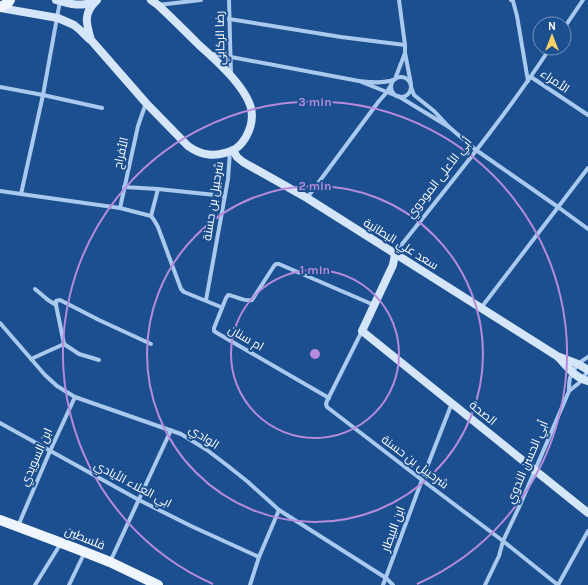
<svg xmlns="http://www.w3.org/2000/svg" width="588" height="585" viewBox="0 0 588 585" font-family="Karla,Cairo,sans-serif">
	<rect width="100%" height="100%" fill="#1b4f8f"/>
	<g fill="none" stroke-linecap="round" stroke-linejoin="round">
		<g stroke="#a9c9ee" stroke-width="4">
			<polyline points="229,0 231,75"/>
			<polyline points="399,0 405,45 405,53 411,84"/>
			<polyline points="511,0 513,1 517,16 528,81"/>
			<polyline points="158,5 201,0"/>
			<polyline points="229,19 341,37 405,45"/>
			<polyline points="564,28 583,0"/>
			<polyline points="212,54 231,57 359,81"/>
			<polyline points="531,77 588,115"/>
			<circle cx="401" cy="87" r="10"/>
			<polyline points="395,79 405,53"/>
			<path d="M393,80C382,84 370,82 359,81L397,96"/>
			<polyline points="0,87 43,95 102,108"/>
			<polyline points="398,96 449,127 434,111 414,95 411,87"/>
			<polyline points="449,127 476,150 558,207 588,229"/>
			<polyline points="124,187 158,189 225,196"/>
			<polyline points="0,191 21,194 120,208 151,216 154,220 158,227 181,289 184,292 221,307"/>
			<polyline points="21,194 43,95 60,1"/>
			<polyline points="307,198 379,101 387,92 391,85"/>
			<polyline points="120,208 138,126 146,103"/>
			<polyline points="151,216 158,189"/>
			<path d="M395,253C448,186 503,120 550,48"/>
			<polyline points="35,289 48,300 56,305 64,344"/>
			<polyline points="206,300 228,179 230,151"/>
			<polyline points="56,305 56,301 60,300 99,320 151,344"/>
			<polyline points="481,308 588,168"/>
			<polyline points="0,323 45,375 57,386 75,397 181,434 207,450 228,466 248,482 279,510 386,578 393,585"/>
			<polyline points="362,331 327,401 326,404 327,407 422,480 503,541 558,585"/>
			<polyline points="31,359 64,344 79,354 99,360"/>
			<polyline points="569,391 579,383 588,371"/>
			<path d="M329,398L217,333L214,331V328L226,298L228,295C236,296 244,302 252,300L274,266L276,264H279L374,305"/>
			<polyline points="0,423 139,500 191,526 259,557"/>
			<polyline points="18,526 50,451 75,397"/>
			<polyline points="110,562 171,430"/>
			<polyline points="35,585 58,548"/>
			<polyline points="69,585 82,558"/>
			<polyline points="250,585 259,557 279,510"/>
			<polyline points="383,585 422,480 452,403"/>
			<path d="M485,585L499,556L503,541L520,505L569,391C569,387 569,382 570,378C572,370 580,361 588,357"/>
			<polyline points="558,585 588,531"/>
		</g>
		<g stroke="#d6e6fa" stroke-width="8">
			<path d="M56,0C69,4 83,8 96,0"/>
			<path d="M97,0C83,13 86,23 91,40L146,103L188,146C202,156 215,157 231,151C237,149 243,142 246,137C251,128 253,117 251,108C245,86 216,60 199,45C185,31 172,18 158,5L151,0"/>
			<polyline points="0,8 58,18 74,25 80,30 89,39"/>
			<polyline points="233,150 237,157 243,162 307,198 557,356 578,364 588,370"/>
			<polyline points="395,254 393,265 362,331 588,513"/>
			<path d="M558,357C567,366 575,378 588,381"/>
		</g>
		<g stroke="#f0f6ff" stroke-width="10">
			<polyline points="0,7 8,3 10,0"/>
			<polyline points="0,520 72,547 110,562 158,585"/>
		</g>
	</g>
	<g fill="none" stroke="#b68bdc" stroke-width="2">
		<circle cx="315" cy="354" r="84"/>
		<circle cx="315" cy="354" r="168"/>
		<path d="M213 584A252 252 0 1 1 417 584"/>
	</g>
	<g text-anchor="middle" dominant-baseline="central" stroke-width="4" stroke-linejoin="round" paint-order="stroke">
		<g font-size="12" fill="#fff" stroke="#1b4f8f">
			<text transform="translate(220 38) rotate(-91)">رضا الركابي</text>
			<text transform="translate(555 81) rotate(34)">الأمراء</text>
			<text transform="translate(121 153) rotate(-77)">الأفراح</text>
			<text transform="translate(439 178) rotate(-52)">أبي الأعلى المودوي</text>
			<text transform="translate(213 201) rotate(-81)">شرحبيل بن حسنة</text>
			<text transform="translate(401 244) rotate(32)">سعد علي البطانية</text>
			<text transform="translate(246 338) rotate(30)">ام سنان</text>
			<text transform="translate(483 413) rotate(39)">الصحة</text>
			<text transform="translate(204 437) rotate(33)">الوادي</text>
			<text transform="translate(36 457) rotate(-66)">ابن السويدي</text>
			<text transform="translate(415 462) rotate(37)">شرحبيل بن حسنة</text>
			<text transform="translate(527 462) rotate(-67)">أبي الحسن الندوي</text>
			<text transform="translate(133 484) rotate(28)">ابي العلاء الأيادي</text>
			<text transform="translate(393 529) rotate(-70)">ابن البيطار</text>
			<text transform="translate(85 538) rotate(22)">فلسطين</text>
		</g>
	</g>
	<circle cx="315" cy="354" r="6" fill="#b68bdc" stroke="#1b4f8f" stroke-width="2"/>
	<g font-size="12" text-anchor="middle" font-weight="bold" fill="#b68bdc" stroke="#1b4f8f" stroke-width="4" stroke-linejoin="round" paint-order="stroke">
		<text x="315" y="106">3 min</text>
		<text x="315" y="190">2 min</text>
		<text x="315" y="274">1 min</text>
	</g>
	<g transform="translate(552 36)"><circle r="19" fill="#1b4f8f" stroke="#7695bc"/>
	<path d="M0-3L7 15L0 10L-7 15Z" fill="#ffd166"/>
	<text y="-6" font-size="11" font-weight="bold" text-anchor="middle" fill="#ffffff">N</text>
	</g>
</svg>
